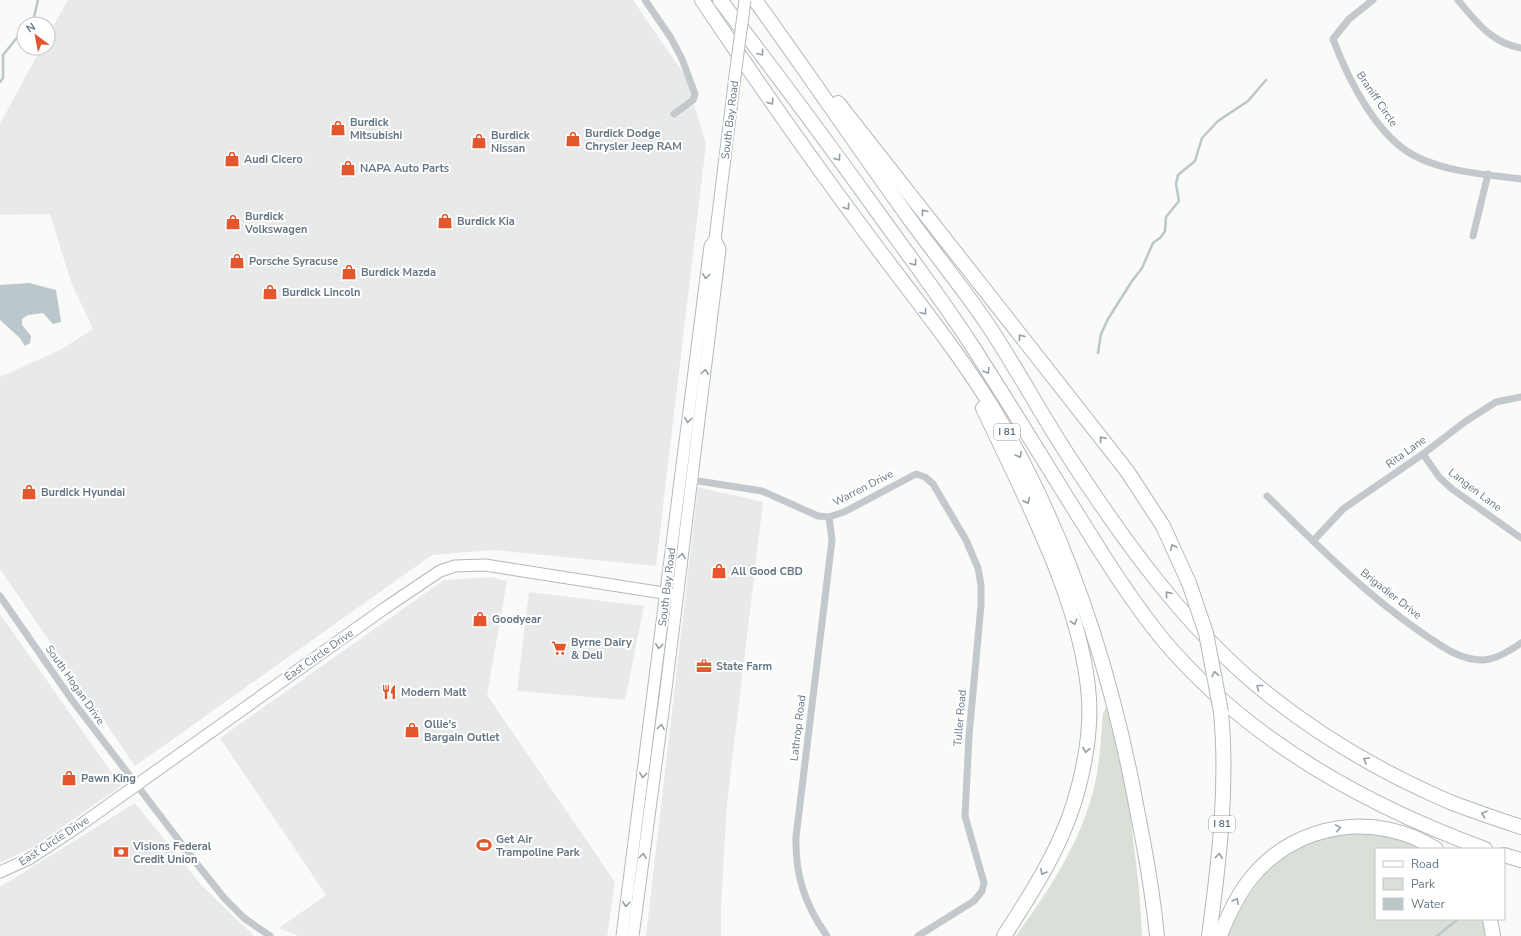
<svg xmlns="http://www.w3.org/2000/svg" width="1521" height="936" viewBox="0 0 1521 936" font-family="'Nunito Sans',sans-serif">
	<rect width="100%" height="100%" fill="#fafaf8"/>
	<g fill="#e8e9e9">
		<polygon points="68,0 633,0 686,77 706,144 656,566 494,550 432,555 135,766 0,569 0,377 60,350 93,329 71,282 50,214 0,215 0,124 41,48 48,48 48,35"/>
		<polygon points="698,487 763,502 727,803 721,908 721,936 646,936"/>
		<polygon points="492,577 507,581 487,695 615,882 607,936 298,936 279,928 326,895 220,738 444,580"/>
		<polygon points="529,592 644,606 625,700 517,691"/>
		<polygon points="0,614 121,786 35,846 0,863"/>
		<polygon points="135,803 202,886 254,936 0,936 0,887"/>
	</g>
	<g fill="#dadfd7">
		<path d="M1107,706L1127,787L1139,889L1142,936H1016C1049,890 1080,844 1094,788C1100,764 1101,738 1103,713Z"/>
		<path d="M1358,832L1396,837L1424,849H1376V919H1483L1487,936H1227C1246,894 1273,850 1322,838C1333,835 1346,834 1358,832Z"/>
	</g>
	<polygon fill="#bbc7cb" points="29,283 56,290 61,322 53,324 43,313 28,315 22,319 22,325 31,336 30,343 25,346 20,338 0,320 0,285"/>
	<g fill="none" stroke-linecap="round" stroke-linejoin="round">
		<g stroke="#bbc7cb" stroke-width="2.5">
			<polyline points="28,24 34,17 38,0"/>
			<polyline points="0,82 3,78 3,55 24,29"/>
			<polyline points="1098,353 1101,334 1108,319 1132,281 1142,268 1153,243 1161,237 1165,231 1166,217 1179,201 1176,184 1178,175 1195,161 1202,138 1218,121 1248,101 1266,80"/>
			<polyline points="1437,936 1458,919"/>
		</g>
		<g stroke="#b3babf" stroke-width="13">
			<g id="secondary">
				<polyline points="0,872 29,859 79,826 385,608 440,571 455,566 485,565 676,595"/>
				<polyline points="622,936 710,246 715,239 735,76"/>
				<polyline points="633,936 666,689 720,249 715,239"/>
			</g>
		</g>
		<g stroke="#b4b9bd" stroke-width="16">
			<g id="highway">
				<path d="M702,0C753,76 806,152 861,226C904,285 954,345 992,407C1068,533 1112,671 1138,815C1146,855 1153,895 1157,936"/>
				<path d="M720,0C776,73 831,147 884,221C913,261 942,300 969,341C1007,400 1044,461 1081,520C1107,562 1133,603 1164,641C1248,740 1365,805 1485,849"/>
				<path d="M755,0C807,72 857,146 909,218C935,254 963,288 988,325C1018,370 1043,418 1073,463C1125,542 1181,620 1253,682C1311,731 1380,772 1450,802C1473,811 1497,819 1521,827"/>
				<polyline points="838,103 1127,471 1163,526 1189,583"/>
				<path d="M983,408C1023,494 1083,604 1089,699C1091,733 1084,770 1074,803C1059,851 1031,894 1004,936"/>
				<polyline points="1504,855 1521,860"/>
				<polyline points="1490,919 1493,936"/>
				<path d="M1209,936C1219,862 1228,787 1221,712"/>
				<path d="M1220,936C1228,915 1238,894 1252,877C1297,822 1377,811 1436,849"/>
			</g>
		</g>
		<g stroke="#c3c8cc" stroke-width="7">
			<polyline points="645,0 671,38 682,59 695,94 693,100 674,114"/>
			<path d="M1373,0L1349,19L1333,39C1348,79 1378,140 1419,158C1448,172 1489,175 1521,179"/>
			<path d="M1458,0C1476,22 1492,43 1521,48"/>
			<polyline points="1473,236 1488,174"/>
			<polyline points="1423,454 1439,477 1452,489 1521,538"/>
			<polyline points="692,480 762,491 818,516 829,517 844,512 916,474 925,477 933,484 966,540 978,568 981,585 981,605 969,736 965,816 984,883 982,891 974,901 918,936"/>
			<path d="M1267,496C1317,545 1364,593 1422,633C1440,645 1459,660 1482,660C1495,660 1511,650 1521,643"/>
			<polyline points="1313,541 1343,509 1423,454 1466,421 1496,402 1521,397"/>
			<polyline points="0,596 72,700 197,864 225,899 244,918 270,936"/>
			<path d="M827,936C805,905 795,875 796,837L832,540L829,517"/>
		</g>
		<use href="#secondary" stroke="#fff" stroke-width="11"/>
		<use href="#highway" stroke="#fff" stroke-width="14"/>
		<g stroke="#b3babf" stroke-width="13" stroke-linecap="butt">
			<polyline id="secondary-bridge" points="735,76 745,0"/>
		</g>
		<g stroke="#b4b9bd" stroke-width="16" stroke-linecap="butt">
			<polyline id="highway-bridge" points="1189,583 1206,633 1221,712"/>
		</g>
		<use href="#secondary-bridge" stroke="#fff" stroke-width="11"/>
		<use href="#highway-bridge" stroke="#fff" stroke-width="14"/>
	</g>
	<defs><path id="oneway-chevron" d="M-2-3.5L2.5 0L-2 3.5" fill="none" stroke-width="1.6" stroke-linecap="round" stroke-linejoin="round"/></defs>
	<g stroke="#939fa8">
		<use href="#oneway-chevron" transform="translate(761 53) rotate(53)"/>
		<use href="#oneway-chevron" transform="translate(771 102) rotate(55)"/>
		<use href="#oneway-chevron" transform="translate(838 158) rotate(54)"/>
		<use href="#oneway-chevron" transform="translate(847 207) rotate(54)"/>
		<use href="#oneway-chevron" transform="translate(924 212) rotate(-128)"/>
		<use href="#oneway-chevron" transform="translate(914 263) rotate(54)"/>
		<use href="#oneway-chevron" transform="translate(706 276) rotate(97)"/>
		<use href="#oneway-chevron" transform="translate(924 312) rotate(53)"/>
		<use href="#oneway-chevron" transform="translate(1021 337) rotate(-128)"/>
		<use href="#oneway-chevron" transform="translate(987 371) rotate(58)"/>
		<use href="#oneway-chevron" transform="translate(705 372) rotate(-83)"/>
		<use href="#oneway-chevron" transform="translate(688 420) rotate(97)"/>
		<use href="#oneway-chevron" transform="translate(1102 439) rotate(-129)"/>
		<use href="#oneway-chevron" transform="translate(1019 455) rotate(62)"/>
		<use href="#oneway-chevron" transform="translate(1027 501) rotate(65)"/>
		<use href="#oneway-chevron" transform="translate(1173 547) rotate(-116)"/>
		<use href="#oneway-chevron" transform="translate(682 556) rotate(-82)"/>
		<use href="#oneway-chevron" transform="translate(1168 594) rotate(-131)"/>
		<use href="#oneway-chevron" transform="translate(1074 622) rotate(73)"/>
		<use href="#oneway-chevron" transform="translate(659 646) rotate(97)"/>
		<use href="#oneway-chevron" transform="translate(1215 674) rotate(-101)"/>
		<use href="#oneway-chevron" transform="translate(1259 687) rotate(-142)"/>
		<use href="#oneway-chevron" transform="translate(661 727) rotate(-82)"/>
		<use href="#oneway-chevron" transform="translate(1086 750) rotate(100)"/>
		<use href="#oneway-chevron" transform="translate(1366 760) rotate(-150)"/>
		<use href="#oneway-chevron" transform="translate(643 775) rotate(97)"/>
		<use href="#oneway-chevron" transform="translate(1484 814) rotate(-161)"/>
		<use href="#oneway-chevron" transform="translate(1338 828) rotate(-9)"/>
		<use href="#oneway-chevron" transform="translate(643 856) rotate(-82)"/>
		<use href="#oneway-chevron" transform="translate(1219 856) rotate(-84)"/>
		<use href="#oneway-chevron" transform="translate(1043 872) rotate(119)"/>
		<use href="#oneway-chevron" transform="translate(1236 901) rotate(-61)"/>
		<use href="#oneway-chevron" transform="translate(626 904) rotate(97)"/>
	</g>
	<defs>
		<g id="shop-bare" transform="scale(1.2)"><path d="M-5-2.5h2.3a2.7 3.5 0 0 1 5.4 0H5L5.5 6h-11ZM-1.5-2.5h3a1.5 2.3 0 0 0-3 0Z" fill="#e4572e" stroke="#fff" stroke-width="2.5" paint-order="stroke"/></g>
		<g id="supermarket-bare" transform="scale(1.2)"><path d="M-6-5.5h2.5l.6 2H6L4.5 2H-2.5L-4.4-4H-6ZM-1.5 3.2a1.3 1.3 0 1 0 .1 0ZM3 3.2a1.3 1.3 0 1 0 .1 0Z" fill="#e4572e" stroke="#fff" stroke-width="2.5" paint-order="stroke"/></g>
		<g id="office-bare" transform="scale(1.2)"><path d="M-6-3h4V-5.5h4V-3h4V5H-6ZM-1-4.5V-3h2v-1.5ZM-6 0V1H6V0Z" fill="#e4572e" stroke="#fff" stroke-width="2.5" paint-order="stroke"/></g>
		<g id="restaurant-bare" transform="scale(1.2)"><path d="M-5-6h1v4h1v-4h1v4h1v-4h1v5L-1.5 .5V6h-2V.5L-5-1ZM5-6V6H3V1.5H1.5Q1.5-4 5-6Z" fill="#e4572e" stroke="#fff" stroke-width="2.5" paint-order="stroke"/></g>
		<g id="stadium-bare" transform="scale(1.2)"><path d="M0-5a6.5 5 0 1 0 0 10a6.5 5 0 1 0 0-10ZM-3.5-1.8h7v3.6h-7Z" fill="#e4572e" stroke="#fff" stroke-width="2.5" paint-order="stroke"/></g>
		<g id="bank-bare" transform="scale(1.2)"><path d="M-6-4H6V4H-6ZM0-2.3a2.3 2.3 0 1 0 0 4.6a2.3 2.3 0 1 0 0-4.6Z" fill="#e4572e" stroke="#fff" stroke-width="2.5" paint-order="stroke"/></g>
	</defs>
	<g fill-rule="evenodd">
		<use href="#shop-bare" x="338" y="128"/>
		<use href="#shop-bare" x="573" y="139"/>
		<use href="#shop-bare" x="479" y="141"/>
		<use href="#shop-bare" x="232" y="159"/>
		<use href="#shop-bare" x="348" y="168"/>
		<use href="#shop-bare" x="445" y="221"/>
		<use href="#shop-bare" x="233" y="222"/>
		<use href="#shop-bare" x="237" y="261"/>
		<use href="#shop-bare" x="349" y="272"/>
		<use href="#shop-bare" x="270" y="292"/>
		<use href="#shop-bare" x="29" y="492"/>
		<use href="#shop-bare" x="719" y="571"/>
		<use href="#shop-bare" x="480" y="619"/>
		<use href="#supermarket-bare" x="559" y="648"/>
		<use href="#office-bare" x="704" y="666"/>
		<use href="#restaurant-bare" x="389" y="692"/>
		<use href="#shop-bare" x="412" y="730"/>
		<use href="#shop-bare" x="69" y="778"/>
		<use href="#stadium-bare" x="484" y="845"/>
		<use href="#bank-bare" x="121" y="852"/>
	</g>
	<g text-anchor="middle" dominant-baseline="central" stroke-width="4" stroke-linejoin="round" paint-order="stroke">
		<g fill="#fff" stroke="#939fa8" stroke-width="1">
			<rect x="994" y="424" width="26" height="16" rx="3"/>
			<rect x="1209" y="816" width="26" height="16" rx="3"/>
		</g>
		<g font-size="10" font-weight="bold" fill="#657683">
			<text x="1007" y="432">I 81</text>
			<text x="1222" y="824">I 81</text>
		</g>
		<g font-size="11" fill="#657683" stroke="#fff">
			<text transform="translate(1377 99) rotate(56)">Braniff Circle</text>
			<text transform="translate(730 120) rotate(-83)">South Bay Road</text>
			<text transform="translate(1406 452) rotate(-36)">Rita Lane</text>
			<text transform="translate(863 488) rotate(-27)">Warren Drive</text>
			<text transform="translate(1475 490) rotate(37)">Langen Lane</text>
			<text transform="translate(667 587) rotate(-83)">South Bay Road</text>
			<text transform="translate(1391 594) rotate(38)">Brigadier Drive</text>
			<text transform="translate(319 655) rotate(-35)">East Circle Drive</text>
			<text transform="translate(75 685) rotate(55)">South Hogan Drive</text>
			<text transform="translate(960 718) rotate(-85)">Tuller Road</text>
			<text transform="translate(798 728) rotate(-83)">Lathrop Road</text>
			<text transform="translate(54 841) rotate(-33)">East Circle Drive</text>
		</g>
		<g font-size="11" font-weight="bold" fill="#657683" stroke="#fff" text-anchor="start">
			<text x="350" y="122">Burdick<tspan x="350" dy="13">Mitsubishi</tspan></text>
			<text x="585" y="133">Burdick Dodge<tspan x="585" dy="13">Chrysler Jeep RAM</tspan></text>
			<text x="491" y="135">Burdick<tspan x="491" dy="13">Nissan</tspan></text>
			<text x="244" y="159">Audi Cicero</text>
			<text x="360" y="168">NAPA Auto Parts</text>
			<text x="245" y="216">Burdick<tspan x="245" dy="13">Volkswagen</tspan></text>
			<text x="457" y="221">Burdick Kia</text>
			<text x="249" y="261">Porsche Syracuse</text>
			<text x="361" y="272">Burdick Mazda</text>
			<text x="282" y="292">Burdick Lincoln</text>
			<text x="41" y="492">Burdick Hyundai</text>
			<text x="731" y="571">All Good CBD</text>
			<text x="492" y="619">Goodyear</text>
			<text x="571" y="642">Byrne Dairy<tspan x="571" dy="13">&amp; Deli</tspan></text>
			<text x="716" y="666">State Farm</text>
			<text x="401" y="692">Modern Malt</text>
			<text x="424" y="724">Ollie's<tspan x="424" dy="13">Bargain Outlet</tspan></text>
			<text x="81" y="778">Pawn King</text>
			<text x="496" y="839">Get Air<tspan x="496" dy="13">Trampoline Park</tspan></text>
			<text x="133" y="846">Visions Federal<tspan x="133" dy="13">Credit Union</tspan></text>
		</g>
	</g>
	<rect x="1375" y="848" width="130" height="72" fill="#ffffff" stroke="#c1c8cd"/>
	<rect x="1383" y="861" width="20" height="6" fill="#ffffff" stroke="#c1c8cd"/>
	<text x="1411" y="868" font-size="12" fill="#657683">Road</text>
	<rect x="1383" y="878" width="20" height="12" fill="#dadfd7" stroke="#c1c8cd"/>
	<text x="1411" y="888" font-size="12" fill="#657683">Park</text>
	<rect x="1383" y="898" width="20" height="12" fill="#bbc7cb" stroke="#c1c8cd"/>
	<text x="1411" y="908" font-size="12" fill="#657683">Water</text>
	<g transform="translate(36 36) rotate(328)"><circle r="19" fill="#ffffff" stroke="#c1c8cd"/>
	<path d="M0-3L7 15L0 10L-7 15Z" fill="#e4572e"/>
	<text y="-6" font-size="11" font-weight="bold" text-anchor="middle" fill="#657683">N</text>
	</g>
</svg>
